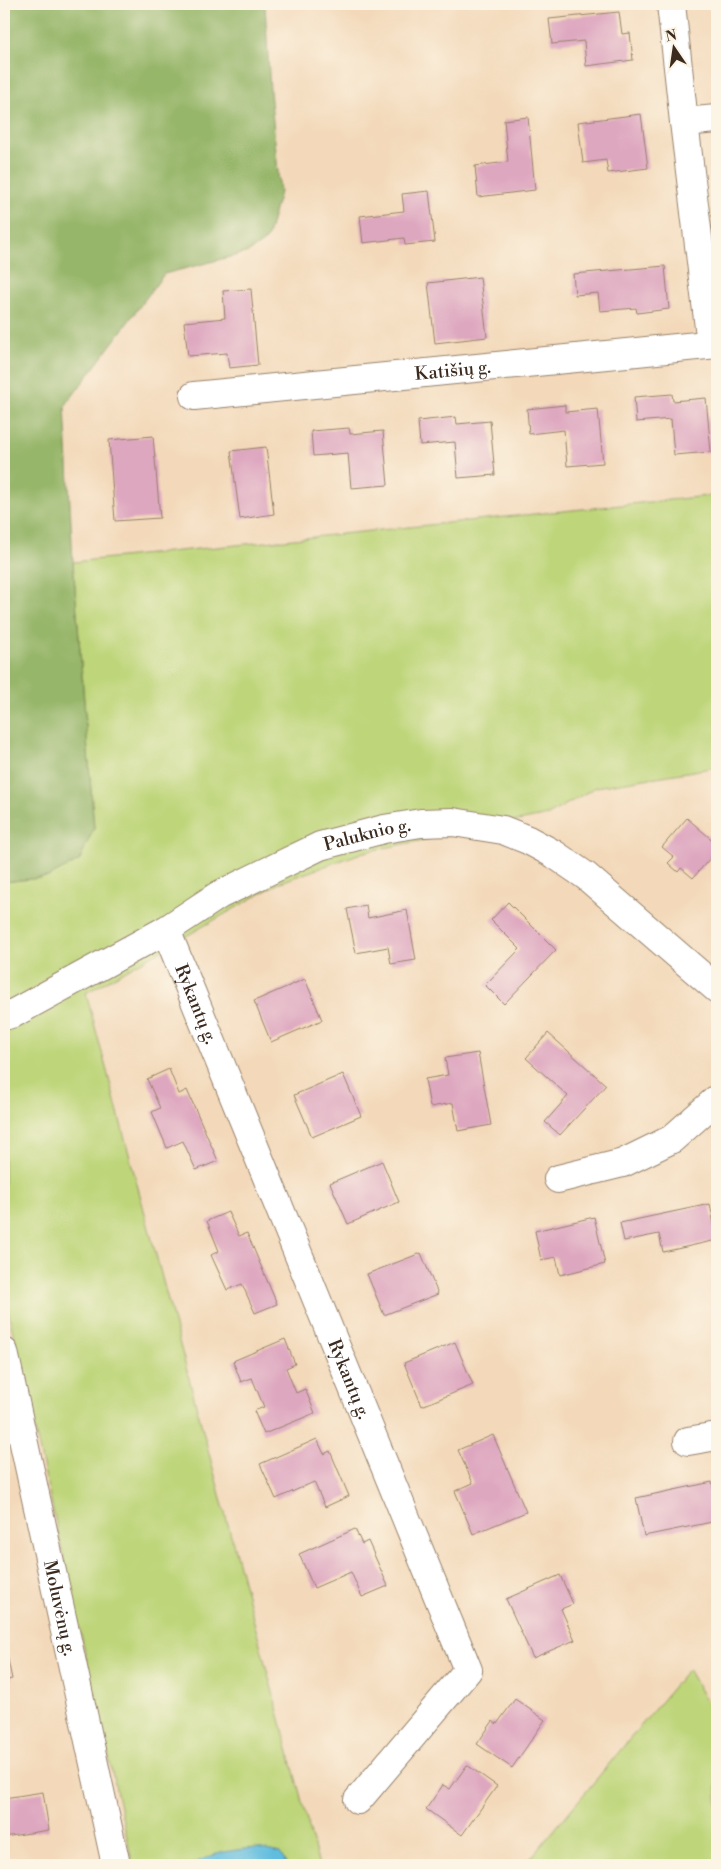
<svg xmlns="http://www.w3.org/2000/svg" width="721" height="1869" viewBox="0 0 721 1869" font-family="'Libre Bodoni',serif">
	<rect width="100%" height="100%" fill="#fcf5e5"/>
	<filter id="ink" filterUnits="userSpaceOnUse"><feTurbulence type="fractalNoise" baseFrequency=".02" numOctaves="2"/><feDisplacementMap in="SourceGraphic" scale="10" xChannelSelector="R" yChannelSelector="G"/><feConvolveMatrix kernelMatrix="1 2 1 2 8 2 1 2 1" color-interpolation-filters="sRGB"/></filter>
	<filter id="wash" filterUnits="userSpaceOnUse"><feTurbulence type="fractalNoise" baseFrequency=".0096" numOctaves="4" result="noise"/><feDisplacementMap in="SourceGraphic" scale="20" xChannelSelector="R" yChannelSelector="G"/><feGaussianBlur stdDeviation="1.12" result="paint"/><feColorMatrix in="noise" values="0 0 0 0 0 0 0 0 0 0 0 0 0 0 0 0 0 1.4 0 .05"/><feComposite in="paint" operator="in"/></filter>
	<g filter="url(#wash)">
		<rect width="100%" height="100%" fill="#f3d9ba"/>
		<g fill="#bed579" stroke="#7c804c">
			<polygon points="717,495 717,767 596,787 548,815 364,852 281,882 86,993 319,1865 133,1865 4,1293 4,882 48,877 94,828 73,562"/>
			<polygon points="688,1669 717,1720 717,1865 525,1865"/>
		</g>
		<polygon fill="#96b669" stroke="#687044" points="4,4 265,4 270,91 280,192 267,239 249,252 164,274 65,406 73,562 94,828 79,861 48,877 4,882"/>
		<path fill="#61bddf" stroke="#4e747e" d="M257,1848L280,1853L287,1865H192C214,1852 231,1850 257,1848Z"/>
		<g id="blocks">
			<g fill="#dea7c0">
				<polygon points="619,12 622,34 630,33 633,60 586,66 584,41 552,44 549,19"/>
				<polygon points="641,114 648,168 608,173 606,160 583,163 578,122"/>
				<polygon points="528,117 535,190 478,197 475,166 508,162 504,120"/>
				<polygon points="429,191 435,242 405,245 404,238 363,243 360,216 404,211 402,194"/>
				<polygon points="665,266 669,309 637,313 636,308 600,311 598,293 575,295 573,274"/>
				<polygon points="480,277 487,337 435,343 428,283"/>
				<polygon points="251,289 258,365 229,368 227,353 188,356 184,322 225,318 223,291"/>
				<polygon points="672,394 673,401 706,398 711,452 674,455 671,419 636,422 634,397"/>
				<polygon points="565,405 565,412 598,409 603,463 567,466 564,430 529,434 527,409"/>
				<polygon points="456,417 457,424 490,421 495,475 458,478 455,442 420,445 418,421"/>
				<polygon points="349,428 350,434 383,431 388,485 351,488 348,453 313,456 311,431"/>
				<polygon points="153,436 160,518 115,521 109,440"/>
				<polygon points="266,447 274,514 240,519 231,451"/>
				<polygon points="687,818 717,844 717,850 693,878 681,868 678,872 668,863 674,857 662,847"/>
				<polygon points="508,902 556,950 504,1004 485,985 520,949 491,920"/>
				<polygon points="366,905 368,918 407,910 416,960 391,964 388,947 356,953 347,909"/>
				<polygon points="305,979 322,1020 271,1042 254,1001"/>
				<polygon points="548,1033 606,1085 560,1135 545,1122 568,1096 526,1058"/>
				<polygon points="478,1053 491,1125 458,1131 453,1103 430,1107 425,1079 448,1075 445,1058"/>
				<polygon points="169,1069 179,1094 187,1090 218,1161 196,1170 183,1141 167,1148 152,1112 160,1108 147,1079"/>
				<polygon points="343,1074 361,1116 312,1137 294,1095"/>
				<polygon points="382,1161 399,1202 348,1224 330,1183"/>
				<polygon points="710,1204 717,1240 663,1252 659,1234 624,1241 620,1223"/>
				<polygon points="228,1212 239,1236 247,1233 277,1304 255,1313 242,1284 227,1290 211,1255 219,1251 207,1221"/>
				<polygon points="594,1217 605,1264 560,1275 556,1257 541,1260 535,1231"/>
				<polygon points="421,1253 438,1294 384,1315 367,1274"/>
				<polygon points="285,1339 295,1364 286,1368 296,1393 305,1389 315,1413 264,1434 254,1411 264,1407 252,1378 241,1382 233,1361"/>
				<polygon points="455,1342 473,1385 422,1406 404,1363"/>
				<polygon points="493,1435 526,1512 473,1534 455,1491 473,1483 458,1450"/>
				<polygon points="317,1439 324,1454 330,1451 349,1496 325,1507 314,1482 276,1499 260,1464"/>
				<polygon points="712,1482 717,1508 717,1521 644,1536 636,1498"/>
				<polygon points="355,1529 362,1544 368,1541 388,1586 362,1597 351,1572 314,1588 299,1554"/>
				<polygon points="560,1575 573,1604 561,1609 575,1640 533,1658 506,1599"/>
				<polygon points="4,1641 12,1679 4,1681"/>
				<polygon points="515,1699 545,1720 512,1768 477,1744 493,1721 497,1724"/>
				<polygon points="467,1765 497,1786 462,1835 426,1809 443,1785 450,1789"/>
				<polygon points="43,1792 49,1830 4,1837 4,1798"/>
			</g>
		</g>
	</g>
	<g filter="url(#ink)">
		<use href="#blocks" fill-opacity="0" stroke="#97826c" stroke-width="1"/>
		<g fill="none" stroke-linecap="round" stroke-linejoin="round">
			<g stroke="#97826c" stroke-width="30">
				<g id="minor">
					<polyline points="671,4 684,122 711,344"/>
					<polyline points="684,122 717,119"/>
					<path id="s1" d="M194,396L717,344"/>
					<path id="s2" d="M166,930L468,1670L358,1800"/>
					<path id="s3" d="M4,1016L14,1013L166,930L219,895L320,846L384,829L421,823L453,822L503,830L528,840L554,854L586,876L717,989"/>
					<polyline points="558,1179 623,1163 672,1139 717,1099"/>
					<path id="s4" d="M4,1352L115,1860L114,1865"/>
					<polyline points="688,1441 717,1436"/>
				</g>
			</g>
			<use href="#minor" stroke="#fff" stroke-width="28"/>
		</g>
	</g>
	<g text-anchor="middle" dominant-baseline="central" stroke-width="4.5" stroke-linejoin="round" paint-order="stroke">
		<g font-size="18" fill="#3b2a1e" stroke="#fcf5e5">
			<text stroke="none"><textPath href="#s1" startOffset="260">Katišių g.</textPath></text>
			<text stroke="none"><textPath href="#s3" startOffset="408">Paluknio g.</textPath></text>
			<text stroke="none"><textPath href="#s2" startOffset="80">Rykantų g.</textPath></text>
			<text stroke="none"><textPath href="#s2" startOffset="485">Rykantų g.</textPath></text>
			<text stroke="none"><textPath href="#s4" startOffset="262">Moluvėnų g.</textPath></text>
		</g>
	</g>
	<rect width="721" height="1869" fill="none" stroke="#fcf5e5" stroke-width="20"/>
	<g transform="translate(674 48) rotate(347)" stroke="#fcf5e5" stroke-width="4" paint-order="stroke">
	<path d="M0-4L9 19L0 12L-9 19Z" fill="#3b2a1e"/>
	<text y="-8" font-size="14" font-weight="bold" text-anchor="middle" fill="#3b2a1e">N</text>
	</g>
</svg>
